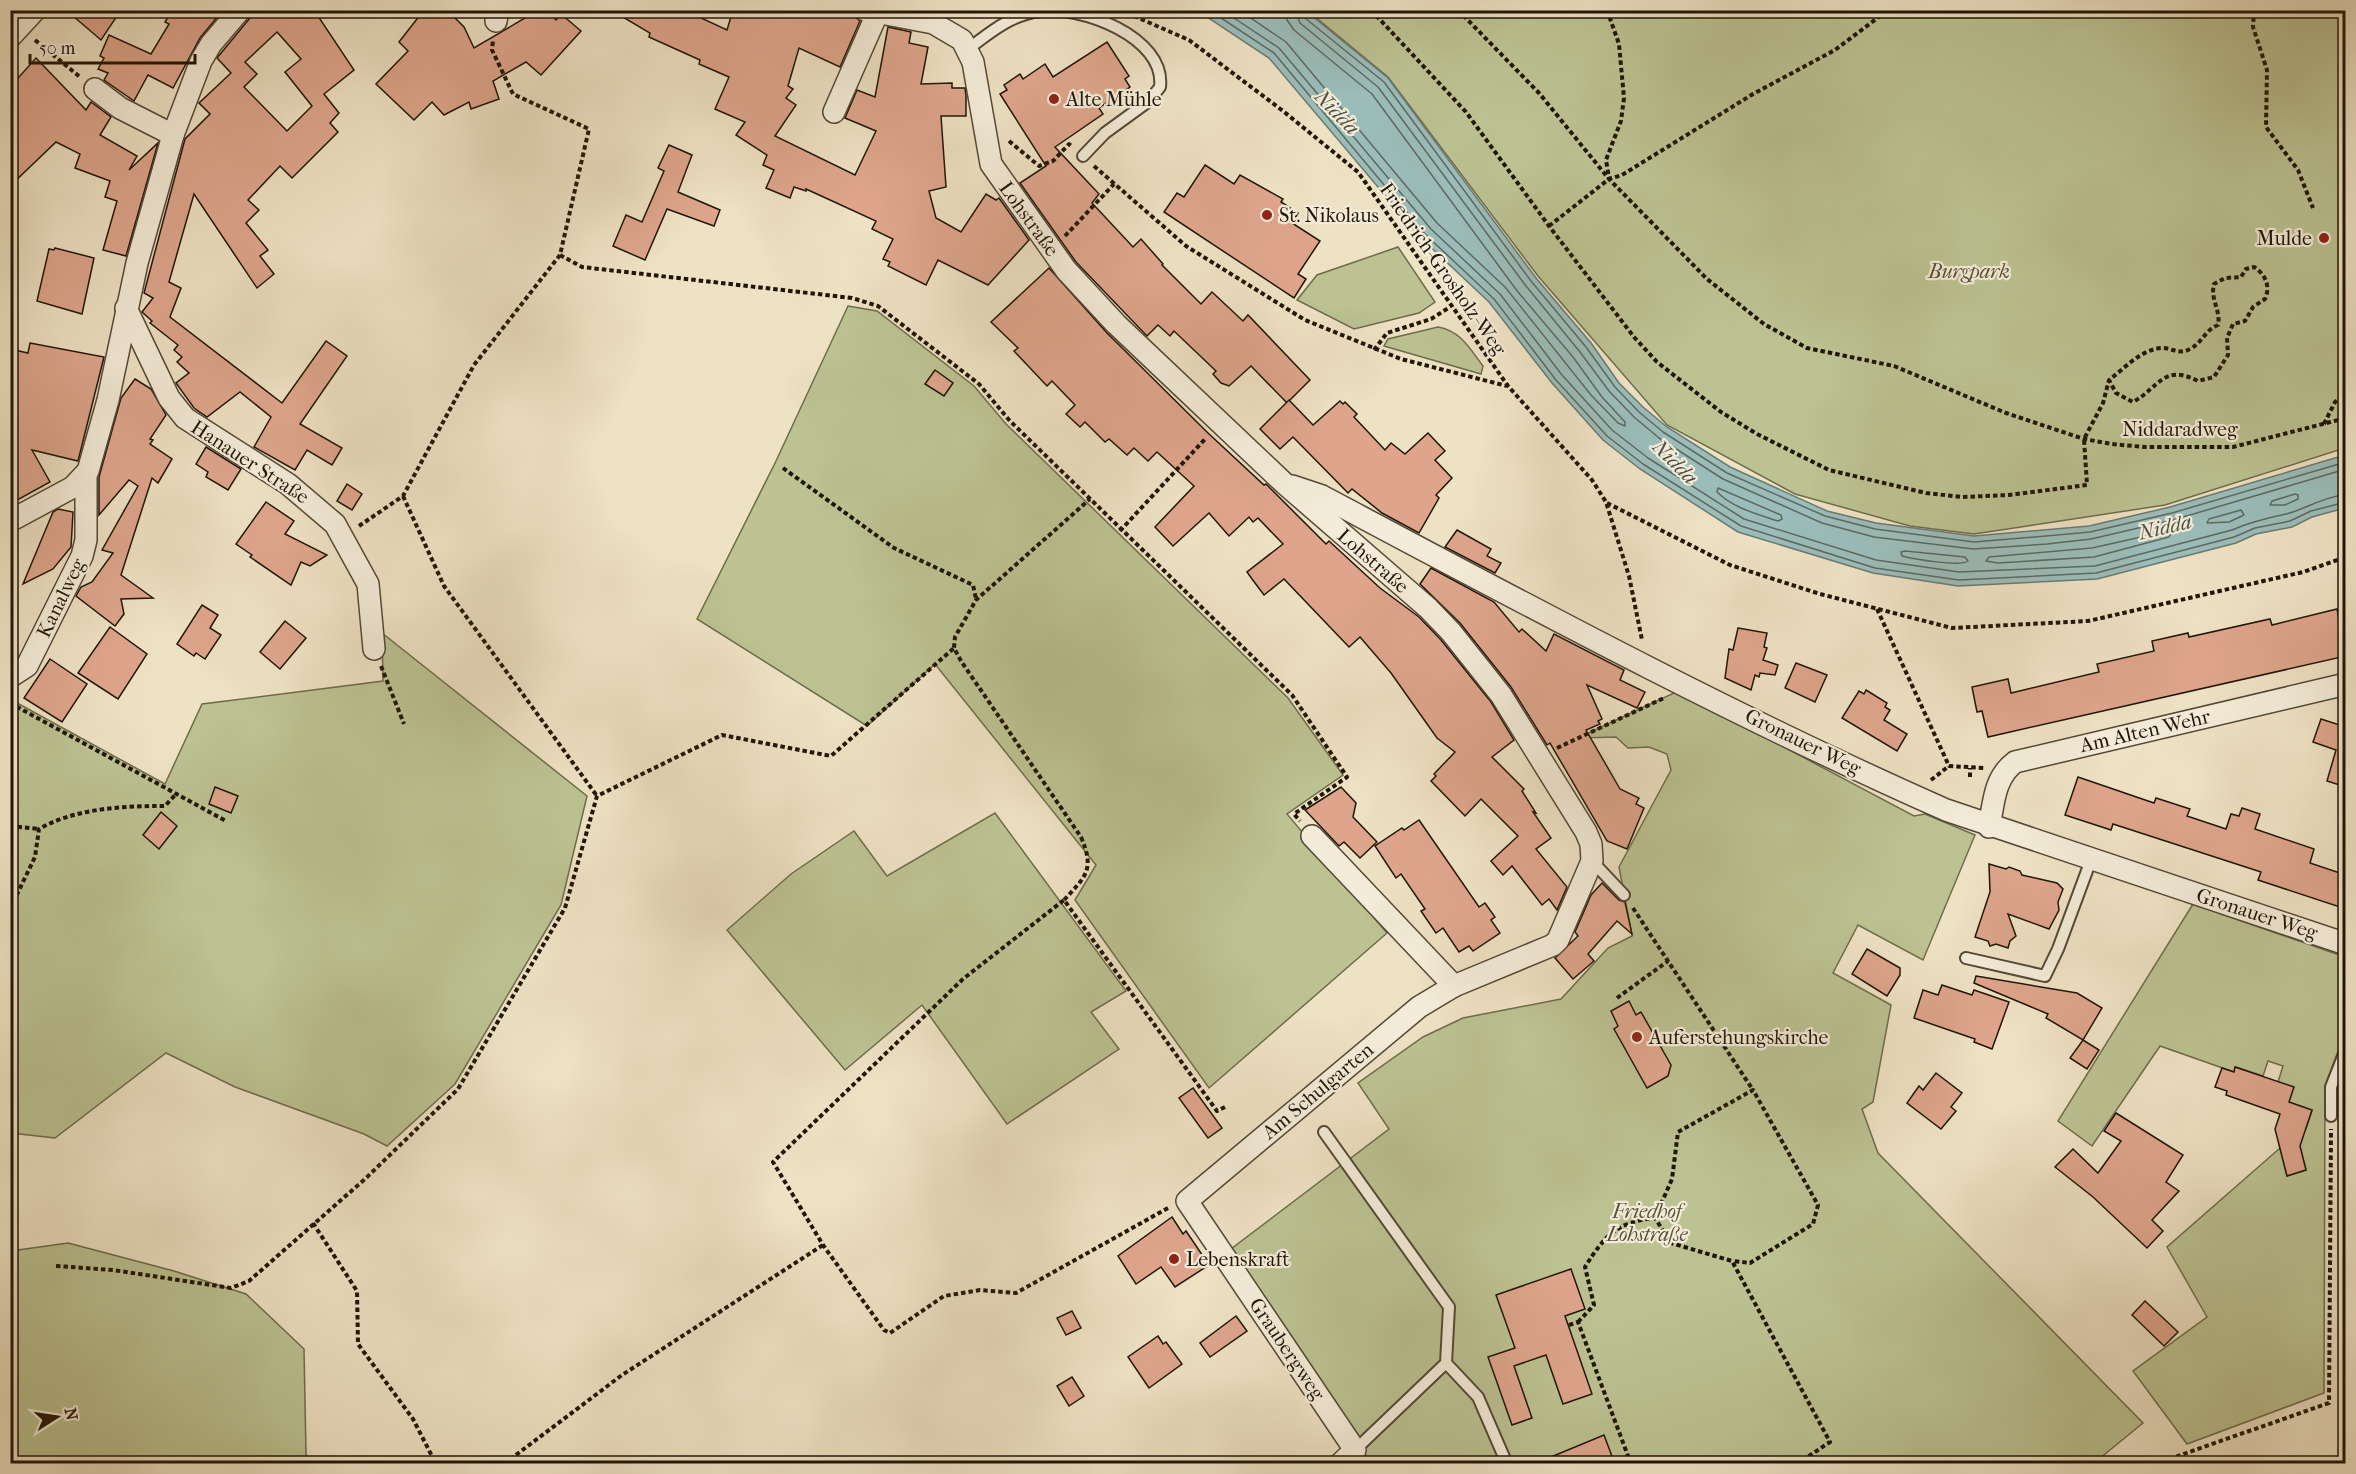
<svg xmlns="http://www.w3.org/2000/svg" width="2356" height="1474" viewBox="0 0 2356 1474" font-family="'IM FELL French Canon',serif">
	<rect width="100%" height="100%" fill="#eee2c4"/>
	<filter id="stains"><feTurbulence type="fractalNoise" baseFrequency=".00333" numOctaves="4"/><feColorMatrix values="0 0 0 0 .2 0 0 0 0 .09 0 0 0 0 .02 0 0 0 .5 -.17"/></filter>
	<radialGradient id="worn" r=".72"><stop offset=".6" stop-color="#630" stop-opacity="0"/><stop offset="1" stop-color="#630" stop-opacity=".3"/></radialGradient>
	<g fill="#bcc292" stroke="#6e6c4c" stroke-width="1.5">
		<polygon points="1308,11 2345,11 2345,448 2165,505 1974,534 1910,526 1795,494 1667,425 1538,276 1388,77"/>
		<polygon points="1398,247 1435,302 1419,313 1354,329 1297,300 1317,275"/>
		<polygon points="848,306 877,311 974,386 1006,424 1288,698 1343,775 1287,814 1387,933 1209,1088 1075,900 1096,865 935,664 867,726 697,619 776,461"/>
		<path d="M1438,327C1461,331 1470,349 1483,366L1481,374L1384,346L1388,339Z"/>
		<polygon points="382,633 587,796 561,905 455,1084 387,1146 364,1134 235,1087 166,1053 55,1138 11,1133 10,699 165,784 202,704 383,681"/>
		<polygon points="1678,691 1914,816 1925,814 1975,835 1923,960 1858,925 1833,973 1891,1005 1873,1102 1862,1109 1878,1153 2143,1423 2094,1463 1368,1463 1231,1249 1389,1129 1358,1083 1423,1037 1463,1018 1561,999 1608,948 1632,936 1619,867 1671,770 1667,754 1649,747 1628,748 1616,737 1578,738"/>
		<polygon points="995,813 1126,991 1091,1012 1119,1049 1007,1124 922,1005 845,1070 727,930 791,874 854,831 887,876"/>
		<polygon points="2193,904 2345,957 2345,1033 2325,1086 2324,1393 2187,1444 2133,1371 2207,1317 2167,1247 2280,1148 2287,1176 2306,1170 2294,1124 2306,1128 2312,1111 2289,1102 2278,1082 2283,1066 2268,1061 2263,1076 2236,1067 2234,1072 2160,1046 2092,1146 2058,1121"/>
		<polygon points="68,1243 174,1271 246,1294 304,1349 306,1454 310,1463 11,1463 11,1251"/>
	</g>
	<polygon fill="#9bbdba" stroke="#6a7a72" stroke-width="1.5" points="1198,11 1306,11 1388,78 1536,278 1591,343 1619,383 1643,407 1667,427 1730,467 1827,511 1876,523 1974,536 2089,526 2170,507 2345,455 2345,508 2312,517 2292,527 2256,534 2236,543 2097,579 1958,586 1873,573 1738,532 1640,469 1603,440 1552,383 1489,302 1421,238 1269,58"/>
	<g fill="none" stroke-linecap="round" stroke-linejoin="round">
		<g stroke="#5e6960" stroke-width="1.5">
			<polyline points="1209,10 1274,53 1425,234 1494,299 1556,380 1607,436 1643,464 1741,526 1875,568 1959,580 2096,573 2234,537 2255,528 2290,521 2311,511 2346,502"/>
			<path d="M1222,10L1279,48L1431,229L1500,294L1562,375L1612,430L1648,458L1744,519L1876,560L1959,572L2095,566L2232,530C2250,522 2267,518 2286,514C2306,509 2325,496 2346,495"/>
			<polyline points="1239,10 1286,42 1437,223 1505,287 1591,395 1618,423 1625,426 1625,422 1602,397 1573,357 1518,292 1372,94 1294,30 1287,20 1286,10"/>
			<polyline points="1295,10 1300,23 1378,87 1526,286 1580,352 1609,391 1634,417 1659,438 1723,479 1822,523 1874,537 1973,549 2047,544 2091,539 2173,520 2346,469"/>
			<polyline points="1303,10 1305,18 1384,82 1531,281 1586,347 1615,387 1639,412 1663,432 1727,473 1825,516 1875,529 1974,542 2046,536 2090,532 2172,513 2346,462"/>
			<path d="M1718,488L1781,515L1782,519L1778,521C1757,514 1733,508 1717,492Z"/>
			<polygon points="2295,494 2298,495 2298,499 2285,505 2270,505 2272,501"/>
			<polygon points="2241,510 2244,515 2229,522 2207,523 2209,519"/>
			<polygon points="2168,531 2171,533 2169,537 2094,557 1998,563 1986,561 1989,557 2092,548"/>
			<path d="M1905,551L1965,557L1968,561C1960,567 1914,559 1902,556L1901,552Z"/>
		</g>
	</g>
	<g fill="#dea58c" stroke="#201506" stroke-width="1.5" fill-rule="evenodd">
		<polygon points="66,10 121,10 101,40"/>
		<polygon points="172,10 223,10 200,38 173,88 148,75 134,101 104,80 108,73 98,69 104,58 100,56 109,35 151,54 169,24 165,22"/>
		<path d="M252,10H314L354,70L324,94L339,113L330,123L338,132L292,178L280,166L248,200L259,210L246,223L268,250L260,256L274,274L257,288L194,194L169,282L181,288L170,317L282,403L326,341L347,356L300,424L342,448L332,465L307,450L295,470L254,447L271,417L240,392L207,417L194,408L176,383L189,373L177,362L182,357L174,350L178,345L150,323L152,321L142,312L153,298L144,293L185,139L210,114L199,103L231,73L217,58L250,18ZM277,32L301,59L285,72L312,106L287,131L244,87L257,74L245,62Z"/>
		<polygon points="424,10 447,10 464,27 474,48 525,18 520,10 545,10 556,20 561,14 581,31 541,75 526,62 493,81 499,99 471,109 469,102 444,115 432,102 414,120 376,84 408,51 399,42"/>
		<polygon points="611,10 684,10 727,30 733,10 844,10 853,15 860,21 840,67 799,48 788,86 793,89 786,98 796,105 775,136 855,175 876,131 845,118 857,90 875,97 888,27 911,32 909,43 928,47 921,84 952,83 952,88 965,88 966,96 966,116 941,116 946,187 929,191 936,218 961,232 986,194 996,200 999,198 1029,240 988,285 938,260 926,285 888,266 890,262 883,259 893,239 872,229 876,221 806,189 806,191 794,187 790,198 766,188 774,170 763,165 767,155 736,135 745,122 715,109 729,77 699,64 700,60 649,37 650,33"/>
		<polygon points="1107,42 1129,76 1125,79 1130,87 1099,108 1103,114 1055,147 1099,194 1092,203 1133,247 1141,239 1163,264 1162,265 1201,304 1212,292 1243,321 1248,315 1310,380 1287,403 1251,366 1229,386 1221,383 1213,374 1216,371 1174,331 1170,336 1158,325 1147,336 1076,262 1020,183 1046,166 1000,94 1007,90 1004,85 1020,74 1023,79 1045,64 1053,77"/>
		<polygon points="36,58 86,110 91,102 111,117 100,135 137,156 129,170 158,143 126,256 103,250 117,201 105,197 110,181 75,168 80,154 56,142 10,186 10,87"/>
		<polygon points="669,145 692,155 678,192 720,210 714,226 667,209 645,260 613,246 626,215 642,222 664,171 658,168"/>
		<polygon points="1205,165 1234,184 1240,175 1283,199 1281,202 1298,213 1292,223 1320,241 1298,274 1306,279 1294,298 1164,212 1177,193 1184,197"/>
		<polygon points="55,248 94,258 82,314 37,301 49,249 54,250"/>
		<polygon points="1049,268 1107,333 1208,433 1264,485 1266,484 1326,544 1329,541 1380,588 1419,617 1441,640 1491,702 1514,740 1492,757 1524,789 1522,791 1536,813 1533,812 1551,838 1536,849 1567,887 1557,910 1549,899 1542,905 1512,866 1503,875 1491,861 1518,836 1481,799 1465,816 1431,781 1436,776 1434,774 1455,752 1437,738 1391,673 1360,637 1349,647 1284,579 1264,595 1252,579 1247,572 1283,544 1258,518 1253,522 1249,517 1229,536 1209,513 1173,546 1155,527 1194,486 1157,452 1148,461 1134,448 1127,455 1109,439 1105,442 1085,422 1080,427 1066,414 1075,405 1052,381 1047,386 1014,351 1018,348 991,322"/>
		<polygon points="30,343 104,357 78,461 32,450 50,482 10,504 10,349 28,353"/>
		<polygon points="935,370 953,383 944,396 925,384"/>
		<polygon points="135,379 151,389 166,415 150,439 153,440 150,444 172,459 158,483 152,478 121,575 153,598 121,599 124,614 115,626 76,596 81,587 92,582 113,553 102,550 138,486 129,480 99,515 99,477 121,398"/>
		<polygon points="1289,400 1313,425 1340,401 1343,404 1345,402 1357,414 1354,417 1385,450 1391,443 1405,454 1428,433 1445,451 1435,460 1452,478 1436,495 1439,498 1419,533 1382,513 1352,489 1348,493 1293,437 1280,449 1260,429"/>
		<polygon points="206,447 241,469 228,490 206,477 208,472 196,464"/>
		<polygon points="347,484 362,494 352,510 337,501"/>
		<polygon points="266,502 294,521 285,534 327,555 310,566 301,562 291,585 250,557 252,555 236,544"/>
		<polygon points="58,509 73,512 71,547 53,569 23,584 53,512"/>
		<polygon points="1457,530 1491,549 1487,556 1501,563 1495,573 1445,547"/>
		<polygon points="1431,568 1494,602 1519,632 1522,629 1546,651 1554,634 1624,670 1620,680 1645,692 1637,708 1587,685 1602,719 1598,721 1600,724 1586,730 1620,789 1639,798 1636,804 1644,808 1627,849 1607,841 1550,743 1547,745 1511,687 1460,623 1420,584"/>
		<polygon points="202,605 218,615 210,628 221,635 205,659 196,653 194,656 177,644"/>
		<polygon points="2337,609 2346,656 1988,737 1982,711 1977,712 1972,687 2008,679 2011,693 2099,672 2097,664 2154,651 2152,641 2188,633 2189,637 2270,619 2272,625"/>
		<polygon points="285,621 306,638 280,669 260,652"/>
		<polygon points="110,627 147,654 118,699 78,673"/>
		<polygon points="1738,628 1767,633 1764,647 1767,648 1763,660 1778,665 1775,675 1760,673 1759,677 1755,675 1751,690 1725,678 1729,649 1733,650"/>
		<polygon points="50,659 87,684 62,722 24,698"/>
		<polygon points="1796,663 1827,675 1815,702 1785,688"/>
		<polygon points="1866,690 1887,703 1885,707 1890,710 1884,720 1907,734 1897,751 1842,718 1859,691 1864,694"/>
		<polygon points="2321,719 2346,727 2346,787 2327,781 2336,750 2313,742"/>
		<polygon points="2078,777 2154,803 2156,798 2190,809 2187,816 2226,829 2231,814 2239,816 2242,808 2260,814 2255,829 2314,849 2310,863 2346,875 2346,909 2258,880 2261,872 2113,824 2111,830 2065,815"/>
		<polygon points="215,787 238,796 231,813 209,804"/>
		<polygon points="1341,787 1356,803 1353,817 1377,842 1360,858 1344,842 1339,846 1305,810"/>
		<polygon points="161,812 177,826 159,849 143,835"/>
		<polygon points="1419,820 1479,907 1485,903 1495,917 1491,920 1500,933 1473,951 1469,946 1459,952 1443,928 1436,933 1421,911 1425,909 1401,874 1396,878 1375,846 1402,828 1404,830"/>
		<polygon points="1989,864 2006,869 2009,867 2020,871 2022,875 2057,883 2063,889 2058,902 2059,910 2049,929 2008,914 2016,936 2010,941 2008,948 1996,944 1990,946 1988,941 1975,937 1990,892"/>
		<polygon points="1602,883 1619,900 1625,902 1632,934 1617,921 1588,954 1594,961 1573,979 1555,958 1578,936 1575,932 1591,895"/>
		<polygon points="1867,949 1900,968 1900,975 1887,996 1852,974"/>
		<polygon points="1976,976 2077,993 2102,1008 2083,1040 2046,1018 2048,1014 1974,983"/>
		<polygon points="1942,985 1972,995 1974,990 2009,1002 1992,1049 1974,1042 1975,1039 1914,1018 1923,990 1938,995"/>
		<polygon points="1629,1001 1636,1015 1641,1012 1671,1065 1668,1076 1647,1088 1614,1029 1618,1026 1611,1011"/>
		<polygon points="2083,1040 2099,1050 2087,1069 2070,1058"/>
		<polygon points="2235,1067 2294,1087 2289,1102 2312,1110 2300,1146 2306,1170 2287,1176 2275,1129 2280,1114 2226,1095 2227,1091 2215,1087 2222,1068 2234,1072"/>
		<polygon points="1936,1073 1962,1093 1951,1107 1956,1111 1941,1129 1907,1103 1919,1086 1923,1090"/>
		<polygon points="1193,1088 1222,1128 1208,1138 1179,1098"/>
		<polygon points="2116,1113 2183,1155 2166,1182 2179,1191 2152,1220 2163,1231 2147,1248 2093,1197 2055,1167 2073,1149 2098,1173 2121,1141 2104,1131"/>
		<polygon points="1172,1217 1183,1234 1186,1231 1209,1265 1175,1287 1161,1267 1136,1284 1118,1256"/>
		<polygon points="1571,1269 1585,1309 1565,1316 1592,1394 1563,1404 1546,1355 1514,1366 1532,1418 1512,1425 1488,1357 1515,1348 1496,1295"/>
		<polygon points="2145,1301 2178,1332 2164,1346 2132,1315"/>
		<polygon points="1072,1311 1081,1328 1066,1335 1057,1318"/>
		<polygon points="1236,1316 1247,1331 1210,1357 1200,1343"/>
		<polygon points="1158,1336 1163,1344 1166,1342 1182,1364 1149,1388 1128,1357"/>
		<polygon points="1072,1377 1084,1396 1069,1406 1057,1386"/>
		<polygon points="1604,1435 1613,1459 1601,1464 1534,1464"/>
	</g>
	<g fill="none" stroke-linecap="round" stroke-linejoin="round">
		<g stroke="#544836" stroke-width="14">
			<g id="lane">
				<path d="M968,49C991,32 1010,15 1040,11C1080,5 1166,37 1160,87L1149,101L1105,133L1083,156"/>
				<polyline points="1592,861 1624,895"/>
				<polyline points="1966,958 2045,976 2058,949 2091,860"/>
				<polyline points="2331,1116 2331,1087 2346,1049"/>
				<polyline points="1324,1132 1449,1307 1446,1363 1355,1450 1364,1464"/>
				<polyline points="1446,1363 1478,1397 1507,1464"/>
			</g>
		</g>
		<g stroke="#544836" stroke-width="24">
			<g id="street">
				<polyline points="865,10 933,23 962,40 973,62 991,164 1066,270 1116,324 1285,484 1428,608 1451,632 1501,695 1586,832 1591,844 1592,861 1558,940 1553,945 1454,986 1419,1007 1187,1201 1355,1450 1340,1464"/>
				<polyline points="496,21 498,10"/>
				<polyline points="10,37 35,10"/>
				<polyline points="95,89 120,108 173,135"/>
				<polyline points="834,112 877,14"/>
				<polyline points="126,308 169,398 185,418 288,484 335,524 368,584 374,649"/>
				<path d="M1292,486L1322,496C1527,605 1733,716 1946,810L2346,944"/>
				<polyline points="10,521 73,487 88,471 108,400 137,263 173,135 201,61 211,44 240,10"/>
				<polyline points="10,677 27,666 82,556 86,540 86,474"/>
				<path d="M1989,827C1994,802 1994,778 2015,762L2346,684"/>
				<polyline points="1312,836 1454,986"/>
			</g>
		</g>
		<g stroke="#201506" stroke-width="4" stroke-dasharray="4.5 3" stroke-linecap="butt">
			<path d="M1371,10L1466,112L1549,226L1634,337L1657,362L1721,412L1757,434L1829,470L1926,493L1962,497L2009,495L2087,485L2084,439L2103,403L2109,380C2124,369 2141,349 2162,348C2172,348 2179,355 2190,349C2202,343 2205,330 2218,325C2221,310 2210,300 2214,284L2225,278L2241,277L2246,269L2254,267C2265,274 2271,286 2265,299L2253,307L2245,321L2233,324L2227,338L2228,355L2214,377L2198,381C2163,363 2159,388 2133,402L2116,393L2109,380"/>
			<polyline points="1458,10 1539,93 1609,179 1707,279 1764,324 1807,348 1894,366 2006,413 2084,439 2112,444 2144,447 2233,447 2346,418"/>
			<polyline points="1607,10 1619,44 1624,98 1621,121 1606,160 1609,178"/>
			<polyline points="2254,10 2253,27 2267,70 2266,127 2298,170 2313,208"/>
			<polyline points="2292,10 2309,15 2346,16"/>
			<polyline points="1127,13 1189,40 1283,111 1358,172 1508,386 1592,480 1606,502 1629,576 1642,640"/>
			<polyline points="35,40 80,77"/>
			<polyline points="1009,141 1039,166 1053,161 1069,144 1073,147"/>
			<polyline points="1094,166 1186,246 1305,320 1401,359 1507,386"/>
			<polyline points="1549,226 1609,179 1622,175 1753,94 1835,50 1888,10"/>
			<polyline points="1065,236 1114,184"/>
			<polyline points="560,255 582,267 852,298 878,306 979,384 1010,421 1292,695 1347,777 1294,814 1300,821"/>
			<polyline points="1374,350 1387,333 1431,319 1450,307"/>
			<polyline points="2324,424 2335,402 2346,394"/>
			<polyline points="783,468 894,548 973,585 976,599"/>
			<polyline points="403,496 444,586 597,796"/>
			<polyline points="1607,503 1730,565 1820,594 1952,628 2088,621 2303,572 2346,557"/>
			<polyline points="359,526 403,496 474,365 560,255 589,129 513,94 492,50 493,40"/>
			<polyline points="1120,531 1206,438"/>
			<polyline points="1877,609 1949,766 1985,768"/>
			<polyline points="381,666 404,724"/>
			<polyline points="10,703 226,821"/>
			<polyline points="1557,748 1664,698"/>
			<polyline points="1970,777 1970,768"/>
			<polyline points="1931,780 1949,766"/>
			<polyline points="10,826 39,829"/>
			<path d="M1064,900C1086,876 1095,870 1081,837L961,661L954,648L955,637L976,600L1090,499"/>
			<polyline points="1633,908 1753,1090"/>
			<path d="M10,909L35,857L39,829C76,808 123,806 165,806L176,794"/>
			<polyline points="1617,998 1668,961"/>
			<polyline points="1168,1208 1016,1293 980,1290 944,1296 890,1333 884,1330 823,1245 773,1162 963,979 1064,900 1217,1111 1227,1106"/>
			<polyline points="1655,1218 1672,1179 1678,1132 1753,1090 1818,1205 1813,1224 1750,1263 1733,1261"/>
			<polyline points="313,1223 357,1291 358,1344 413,1419 436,1464"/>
			<polyline points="56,1266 113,1270 231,1288 249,1281 365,1179 458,1089 565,908 597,796 722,735 831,756 954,648"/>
			<path d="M1578,1322L1594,1305L1585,1267C1605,1235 1617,1222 1655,1218L1671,1243L1732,1261L1830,1442L1797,1464"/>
			<polyline points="1569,1325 1578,1322 1631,1464"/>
			<polyline points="504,1464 622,1375 823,1245"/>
			<polyline points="2155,1464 2329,1403 2331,1129"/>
		</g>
		<use href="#lane" stroke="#f4ecd9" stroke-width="10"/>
		<use href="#street" stroke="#f4ecd9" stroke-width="21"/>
	</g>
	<g fill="#8f2418" stroke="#f4ecd9" stroke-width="2">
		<circle cx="1054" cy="99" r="6"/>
		<circle cx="1267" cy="215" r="6"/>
		<circle cx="2324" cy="238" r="6"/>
		<circle cx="1637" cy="1037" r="6"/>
		<circle cx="1174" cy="1259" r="6"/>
	</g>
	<g text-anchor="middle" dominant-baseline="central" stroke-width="4.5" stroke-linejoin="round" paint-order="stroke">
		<g font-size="20" fill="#201506" stroke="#f4ecd9" text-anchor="start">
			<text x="1066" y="99">Alte Mühle</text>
			<text x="1279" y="215">St. Nikolaus</text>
			<text x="2312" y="238" text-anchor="end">Mulde</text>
			<text x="1649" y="1037">Auferstehungskirche</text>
			<text x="1186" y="1259">Lebenskraft</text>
		</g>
		<g font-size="20" fill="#201506" stroke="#f4ecd9">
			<text transform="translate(1029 219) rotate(54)">Lohstraße</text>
			<text transform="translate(1443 269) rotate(55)">Friedrich-Grosholz-Weg</text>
			<text x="2180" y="429">Niddaradweg</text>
			<text transform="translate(250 462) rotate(33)">Hanauer Straße</text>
			<text transform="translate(1373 561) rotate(41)">Lohstraße</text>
			<text transform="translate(61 598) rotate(-64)">Kanalweg</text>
			<text transform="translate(2145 731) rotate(-13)">Am Alten Wehr</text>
			<text transform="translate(1803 742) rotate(26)">Gronauer Weg</text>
			<text transform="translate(2257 914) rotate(18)">Gronauer Weg</text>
			<text transform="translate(1318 1091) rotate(-40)">Am Schulgarten</text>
			<text transform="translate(1287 1349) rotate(56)">Graubergweg</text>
		</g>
		<g font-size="20" font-style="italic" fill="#575237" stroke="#f4ecd9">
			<text x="1969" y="271">Burgpark</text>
			<text x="1647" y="1211">Friedhof<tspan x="1647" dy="23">Lohstraße</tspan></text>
		</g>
		<g font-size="21" font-style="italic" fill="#4b5045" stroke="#f4ecd9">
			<text transform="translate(1337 112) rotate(46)">Nidda</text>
			<text transform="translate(1675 462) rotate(45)">Nidda</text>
			<text transform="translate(2165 527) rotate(-13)">Nidda</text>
		</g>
	</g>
	<rect width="2356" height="1474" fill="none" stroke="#eee2c4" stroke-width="36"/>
	<rect x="12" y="12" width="2332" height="1450" fill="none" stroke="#201506" stroke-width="3"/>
	<rect x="18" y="18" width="2320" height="1438" fill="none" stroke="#201506" stroke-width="1.5"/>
	<g transform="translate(57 1417) rotate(78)" stroke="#f4ecd9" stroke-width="4.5" paint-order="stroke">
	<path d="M0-4.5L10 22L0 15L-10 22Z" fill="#201506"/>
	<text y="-9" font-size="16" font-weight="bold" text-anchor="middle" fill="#201506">N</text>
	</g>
	<path d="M30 54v9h165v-9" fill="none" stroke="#201506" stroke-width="3"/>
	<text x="39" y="54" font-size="18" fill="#201506" stroke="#f4ecd9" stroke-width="4.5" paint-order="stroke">50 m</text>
	<rect width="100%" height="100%" filter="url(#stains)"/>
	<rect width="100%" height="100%" fill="url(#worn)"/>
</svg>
